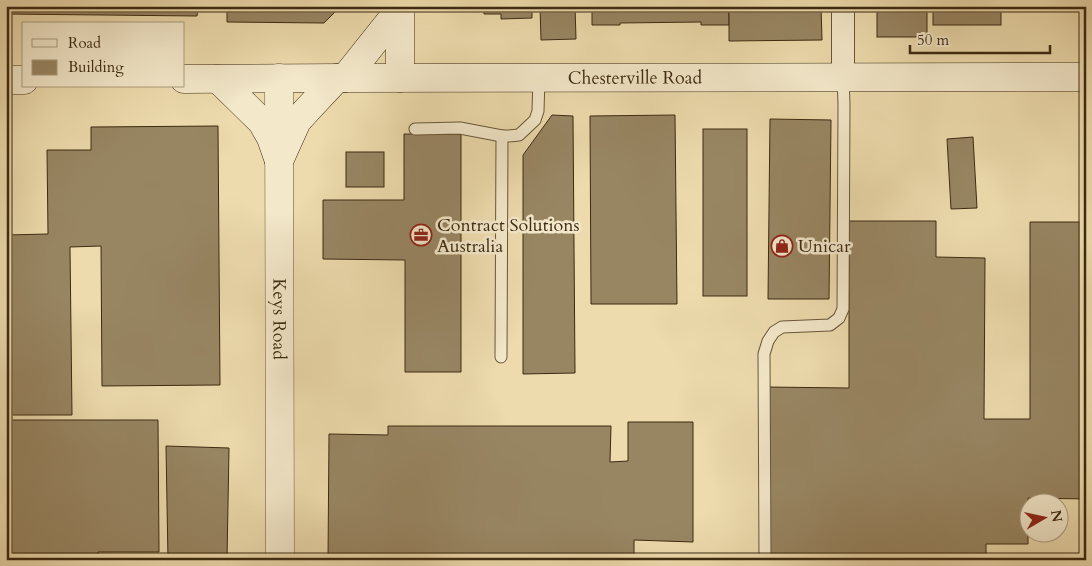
<svg xmlns="http://www.w3.org/2000/svg" width="1092" height="566" viewBox="0 0 1092 566" font-family="Cardo,serif">
	<rect width="100%" height="100%" fill="#eddbad"/>
	<filter id="stains"><feTurbulence type="fractalNoise" baseFrequency=".004" numOctaves="4"/><feColorMatrix values="0 0 0 0 .2 0 0 0 0 .09 0 0 0 0 .02 0 0 0 .5 -.17"/></filter>
	<radialGradient id="worn" r=".72"><stop offset=".6" stop-color="#630" stop-opacity="0"/><stop offset="1" stop-color="#630" stop-opacity=".3"/></radialGradient>
	<g fill="#988663" stroke="#3c2a12">
		<polygon points="6,6 198,6 197,16 6,14"/>
		<polygon points="227,6 341,6 324,23 227,22"/>
		<polygon points="484,6 532,6 532,18 501,19 501,14 484,14"/>
		<polygon points="540,6 575,6 576,39 541,40"/>
		<polygon points="592,6 729,6 729,25 701,25 701,22 620,23 620,25 592,25"/>
		<polygon points="729,6 821,6 822,40 729,41"/>
		<rect x="877" y="6" width="50" height="31"/>
		<rect x="933" y="6" width="68" height="19"/>
		<rect x="1007" y="6" width="41" height="3"/>
		<polygon points="552,115 573,116 575,373 523,374 523,155"/>
		<polygon points="675,115 677,304 591,304 590,116"/>
		<polygon points="770,119 831,120 829,299 768,299"/>
		<polygon points="218,126 220,385 102,386 101,246 70,247 72,415 6,415 6,235 48,234 47,150 91,150 91,127"/>
		<rect x="703" y="129" width="44" height="167"/>
		<polygon points="404,134 461,134 461,372 405,372 405,260 323,259 323,200 404,200"/>
		<polygon points="973,137 977,208 951,209 947,139"/>
		<rect x="346" y="152" width="38" height="35"/>
		<polygon points="849,221 936,221 936,257 985,258 984,419 1030,419 1030,222 1086,222 1086,499 1028,498 1028,544 986,544 986,560 766,560 767,387 849,388"/>
		<polygon points="6,420 158,420 159,552 98,552 98,560 6,560"/>
		<polygon points="628,422 693,422 693,542 634,540 634,560 328,560 329,434 388,435 388,426 611,426 610,462 628,461"/>
		<polygon points="166,446 229,448 227,560 168,560"/>
	</g>
	<g fill="none" stroke-linecap="round" stroke-linejoin="round">
		<g stroke="#685639" stroke-width="13">
			<g id="service">
				<polyline points="415,129 460,128 502,136 509,136 519,135 535,120 538,111 539,78"/>
				<polyline points="501,357 502,136"/>
				<polyline points="765,560 764,354 768,341 774,332 782,327 830,325 839,318 843,309 844,104 843,77"/>
			</g>
		</g>
		<g stroke="#685639" stroke-width="24">
			<polyline id="minor" points="843,77 843,6"/>
		</g>
		<g stroke="#685639" stroke-width="29">
			<g id="tertiary">
				<path id="s1" d="M279,78L280,560"/>
			</g>
		</g>
		<g stroke="#3c2a12" stroke-width="29">
			<g id="secondary">
				<polyline points="345,78 400,9"/>
				<polyline points="400,78 400,6"/>
				<path id="s2" d="M184,79L345,78L1086,77"/>
				<polyline points="218,79 262,122 271,138 279,161"/>
				<polyline points="6,80 24,80"/>
				<polyline points="279,161 297,121 308,109 337,78"/>
			</g>
		</g>
		<use href="#service" stroke="#f3e8ca" stroke-width="11"/>
		<use href="#minor" stroke="#f3e8ca" stroke-width="22"/>
		<use href="#tertiary" stroke="#f3e8ca" stroke-width="28"/>
		<use href="#secondary" stroke="#f3e8ca" stroke-width="28"/>
	</g>
	<defs>
		<g id="office-ring" transform="scale(1.125)"><circle r="9.5" fill="#f3e8ca" stroke="#8f2418" stroke-width="1.5"/><path d="M-6-3h4V-5.5h4V-3h4V5H-6ZM-1-4.5V-3h2v-1.5ZM-6 0V1H6V0Z" fill="#8f2418"/></g>
		<g id="shop-ring" transform="scale(1.125)"><circle r="9.5" fill="#f3e8ca" stroke="#8f2418" stroke-width="1.5"/><path d="M-5-2.5h2.3a2.7 3.5 0 0 1 5.4 0H5L5.5 6h-11ZM-1.5-2.5h3a1.5 2.3 0 0 0-3 0Z" fill="#8f2418"/></g>
	</defs>
	<g fill-rule="evenodd">
		<use href="#office-ring" x="421" y="235"/>
		<use href="#shop-ring" x="782" y="246"/>
	</g>
	<g text-anchor="middle" dominant-baseline="central" stroke-width="5" stroke-linejoin="round" paint-order="stroke">
		<g font-size="18" fill="#3c2a12" stroke="#f3e8ca">
			<text stroke="none"><textPath href="#s2" startOffset="451">Chesterville Road</textPath></text>
			<text stroke="none"><textPath href="#s1" startOffset="241">Keys Road</textPath></text>
		</g>
		<g font-size="18" fill="#3c2a12" stroke="#f3e8ca" text-anchor="start">
			<text x="437" y="225">Contract Solutions<tspan x="437" dy="21">Australia</tspan></text>
			<text x="798" y="246">Unicar</text>
		</g>
	</g>
	<rect width="1092" height="566" fill="none" stroke="#eddbad" stroke-width="25"/>
	<rect x="8" y="8" width="1077" height="551" fill="none" stroke="#3c2a12" stroke-width="2.5"/>
	<rect x="12" y="12" width="1067" height="541" fill="none" stroke="#3c2a12"/>
	<rect x="22" y="22" width="162" height="65" fill="#f3e8ca" stroke="#aa9c80"/>
	<rect x="32" y="39" width="25" height="8" fill="#f3e8ca" stroke="#aa9c80"/>
	<text x="68" y="48" font-size="15" fill="#3c2a12">Road</text>
	<rect x="32" y="60" width="25" height="15" fill="#988663" stroke="#aa9c80"/>
	<text x="68" y="72" font-size="15" fill="#3c2a12">Building</text>
	<g transform="translate(1044 518) rotate(81)"><circle r="24" fill="#f3e8ca" stroke="#aa9c80"/>
	<path d="M0-4L9 19L0 12L-9 19Z" fill="#8f2418"/>
	<text y="-8" font-size="14" font-weight="bold" text-anchor="middle" fill="#3c2a12">N</text>
	</g>
	<path d="M910 45v8h140v-8" fill="none" stroke="#3c2a12" stroke-width="2.5"/>
	<text x="917" y="45" font-size="15" fill="#3c2a12" stroke="#f3e8ca" stroke-width="4" paint-order="stroke">50 m</text>
	<rect width="100%" height="100%" filter="url(#stains)"/>
	<rect width="100%" height="100%" fill="url(#worn)"/>
</svg>
